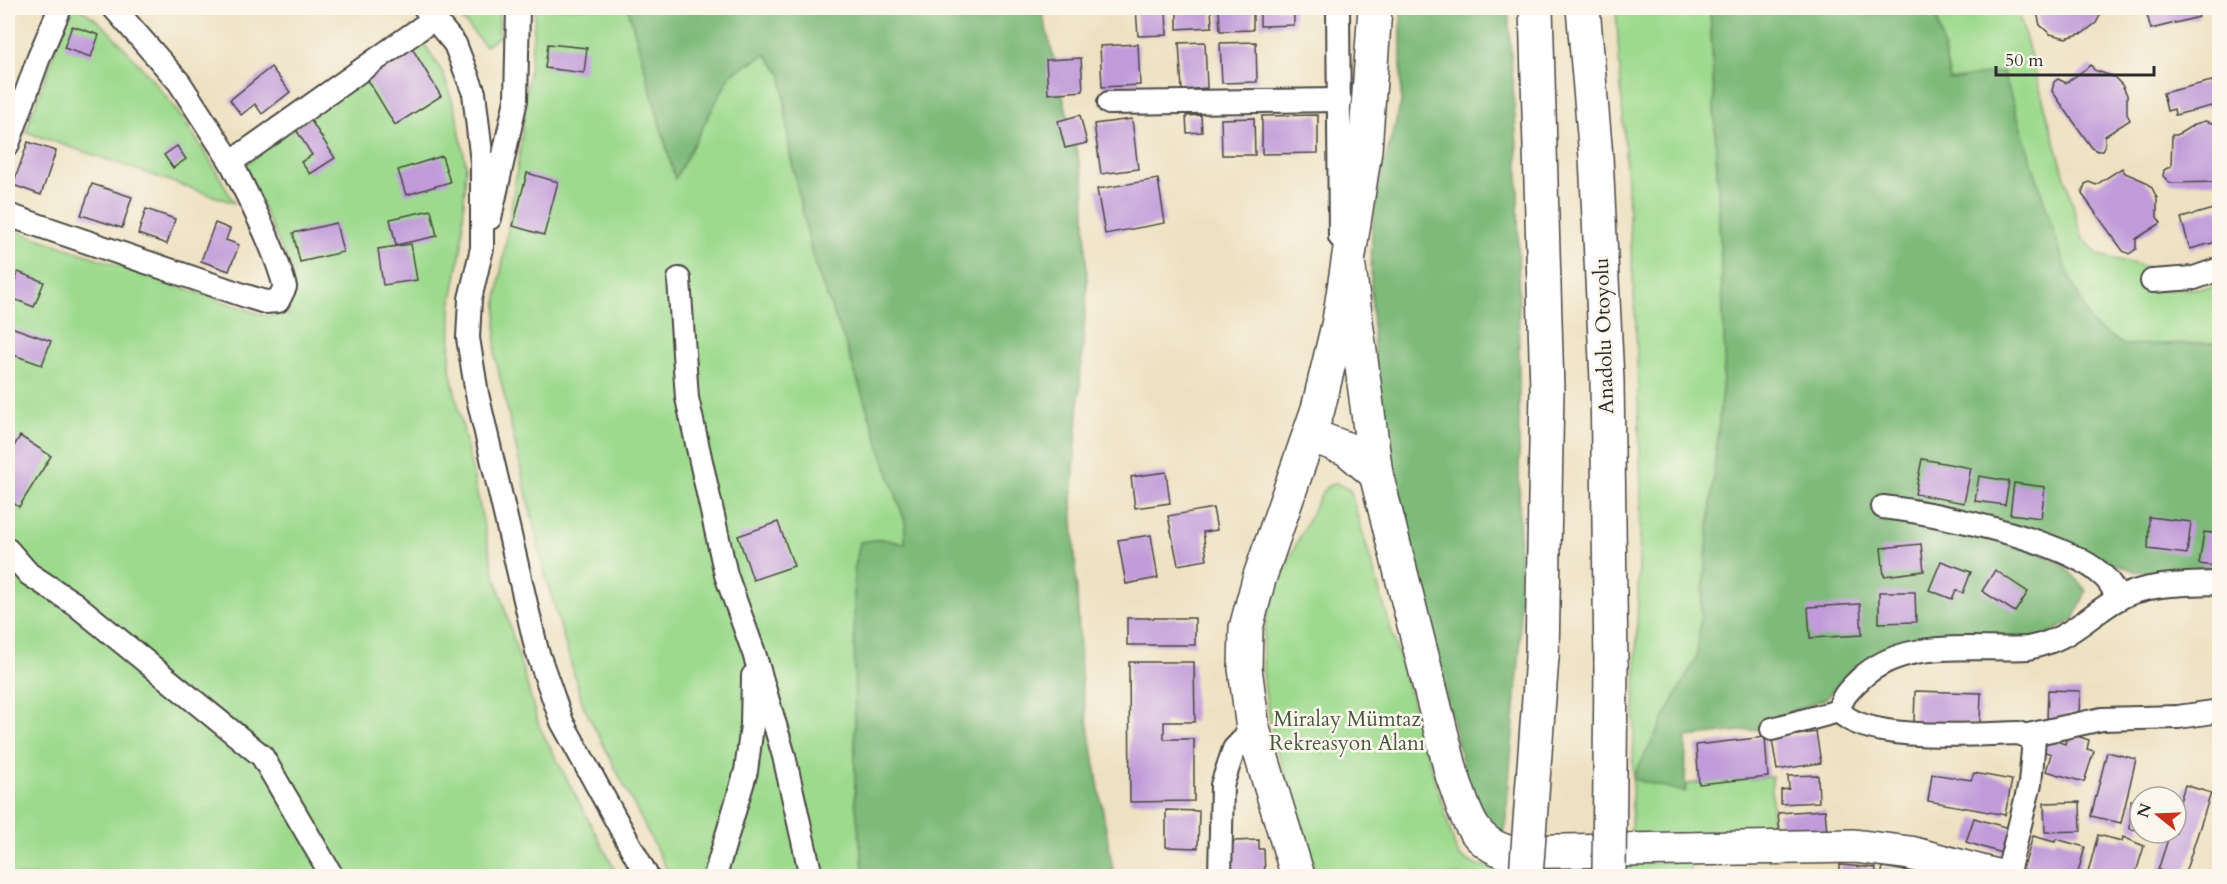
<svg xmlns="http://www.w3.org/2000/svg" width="2227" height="884" viewBox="0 0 2227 884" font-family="Cardo,serif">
	<rect width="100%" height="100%" fill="#fbf7ec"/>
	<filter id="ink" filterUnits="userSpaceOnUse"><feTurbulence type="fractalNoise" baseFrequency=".0167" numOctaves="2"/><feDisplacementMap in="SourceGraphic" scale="12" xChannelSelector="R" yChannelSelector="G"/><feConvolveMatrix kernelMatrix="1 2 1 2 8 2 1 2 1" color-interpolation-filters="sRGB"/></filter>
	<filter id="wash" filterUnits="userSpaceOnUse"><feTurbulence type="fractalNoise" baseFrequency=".008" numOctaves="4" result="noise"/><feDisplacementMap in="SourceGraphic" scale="24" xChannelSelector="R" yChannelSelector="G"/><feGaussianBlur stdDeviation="1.35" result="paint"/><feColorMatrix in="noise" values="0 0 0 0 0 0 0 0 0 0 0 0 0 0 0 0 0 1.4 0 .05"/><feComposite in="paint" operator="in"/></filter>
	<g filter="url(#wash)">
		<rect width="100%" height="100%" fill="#eee1c2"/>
		<g fill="#9eda8e" stroke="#64825c" stroke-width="1.5">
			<path d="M78,8C98,18 113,35 127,51C173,101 202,143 234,203L26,132L65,21L72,9Z"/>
			<polygon points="453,8 499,8 499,37 485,46"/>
			<polygon points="536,8 628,8 675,178 731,74 766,54 782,75 790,154 814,263 843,337 905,522 905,544 882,539 860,542 855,799 864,876 670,876 583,705 545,574 495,356 497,299 521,143"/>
			<polygon points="1616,8 1710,8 1725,356 1697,656 1674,702 1685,792 1687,784 1772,777 1772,835 1631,838 1641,492 1636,327"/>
			<polygon points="1935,8 2017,8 2082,237 2099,255 2147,267 2152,290 2208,288 2219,284 2219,343 2124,345 2092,325 2065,267 1950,80"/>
			<polygon points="420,37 443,73 456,113 466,165 462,244 451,306 450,369 494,572 539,726 618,876 8,876 8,228 266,316 289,315 293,274 244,165"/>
			<path d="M1336,483L1350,490L1455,847L1460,857L1477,866L1571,867L1691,861L1689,876H1317C1295,804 1252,702 1265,627C1273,583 1303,533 1322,492L1328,486Z"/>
		</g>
		<g fill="#7eba79" stroke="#547252" stroke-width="1.5">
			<polygon points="628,8 1044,8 1043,16 1084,181 1087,287 1072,500 1082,689 1114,876 864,876 855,799 854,570 860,542 882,539 905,544 905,522 843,337 814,263 790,154 782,75 766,54 731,74 675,179"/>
			<polygon points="1401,8 1508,8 1518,164 1520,648 1504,841 1473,806 1385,443 1375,372 1371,288 1372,228 1380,179 1401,103"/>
			<path d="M1710,8H1935L1950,80L2003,71L2065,267L2092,325L2124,345L2219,343V574L2181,575L2133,571L2042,536L1995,538C2033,551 2063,556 2086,591L2074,620L2036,640L1871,658L1850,672L1825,699L1782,715L1760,729L1686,737L1685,792L1632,779L1697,656L1725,356Z"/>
		</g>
		<g id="blocks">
			<g fill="#c19bd9">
				<polygon points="1136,8 1166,8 1167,35 1138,36"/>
				<polygon points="1177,8 1211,8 1212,27 1177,29"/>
				<polygon points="1219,8 1253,8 1253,30 1220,31"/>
				<polygon points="1260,8 1294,8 1294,25 1260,26"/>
				<polygon points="2036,8 2103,8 2103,10 2096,23 2083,33 2066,38 2050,34 2040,25"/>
				<polygon points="2145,8 2196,8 2199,17 2151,29"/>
				<polygon points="72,26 99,35 91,57 64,48"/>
				<polygon points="1205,42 1207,88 1182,90 1179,43"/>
				<polygon points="1256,42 1257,82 1222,83 1220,43"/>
				<polygon points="548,44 587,48 584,73 545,68"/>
				<polygon points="1138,44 1140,85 1102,87 1100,46"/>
				<polygon points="412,48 441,96 395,125 366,77"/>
				<polygon points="1081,58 1083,91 1048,94 1046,60"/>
				<polygon points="2091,65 2094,70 2114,77 2122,85 2127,95 2127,114 2130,120 2105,136 2105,146 2103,151 2098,151 2092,148 2052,91 2054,82 2058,79 2066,83"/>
				<polygon points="271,67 290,92 262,114 255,104 241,115 230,100"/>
				<polygon points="2220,79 2220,104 2175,115 2174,109 2167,111 2163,93"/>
				<polygon points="1080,115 1087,143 1065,148 1058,121"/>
				<polygon points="1201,115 1202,132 1187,133 1186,116"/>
				<polygon points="1318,115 1318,153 1262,154 1262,116"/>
				<polygon points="1254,118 1255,155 1222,155 1221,119"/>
				<polygon points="310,119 335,158 310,174 301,162 312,155 295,128"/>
				<polygon points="1132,119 1138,169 1101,174 1094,124"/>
				<polygon points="2205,121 2220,125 2220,182 2170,183 2163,176 2164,170 2171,166 2172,135 2177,135 2195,124"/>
				<polygon points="28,142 56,151 41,195 13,185"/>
				<polygon points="177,146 186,159 173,168 164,155"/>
				<polygon points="442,156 450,182 406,195 398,170"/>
				<polygon points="2122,168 2125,173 2144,181 2152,188 2157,198 2157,217 2161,223 2136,239 2136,249 2129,254 2123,251 2082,194 2085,184 2089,182 2096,185"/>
				<polygon points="527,173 558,182 544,235 513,226"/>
				<polygon points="1158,179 1165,223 1105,234 1097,189"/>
				<polygon points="92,184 132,197 122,228 81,215"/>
				<polygon points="2220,207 2220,241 2190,249 2181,218"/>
				<polygon points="146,209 175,219 167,244 138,234"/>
				<polygon points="431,210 437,236 396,245 390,219"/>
				<polygon points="215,223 230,229 226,240 239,245 229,271 201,261"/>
				<polygon points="336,223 343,252 300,262 293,233"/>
				<polygon points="411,244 417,280 383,285 378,249"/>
				<polygon points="18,272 44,282 34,307 9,297"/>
				<polygon points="8,326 51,341 42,365 8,353"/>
				<polygon points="20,436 51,456 19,507 8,499 8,456"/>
				<polygon points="1922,459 1971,468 1964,503 1915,494"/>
				<polygon points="1166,472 1170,503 1135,508 1131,477"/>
				<polygon points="1979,476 2009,481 2005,505 1975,501"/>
				<polygon points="2014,483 2045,487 2041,518 2010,514"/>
				<polygon points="1213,508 1217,530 1203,532 1207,560 1178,565 1168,516"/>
				<polygon points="2149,517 2191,522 2187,554 2148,549"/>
				<polygon points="778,522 794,566 753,580 738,536"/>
				<polygon points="2204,532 2220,534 2220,561 2216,560 2214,566 2199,564"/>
				<polygon points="1151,535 1158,578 1126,584 1118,540"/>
				<polygon points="1921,544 1924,571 1884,576 1881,548"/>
				<polygon points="1941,561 1971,572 1963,593 1956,590 1952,599 1929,590"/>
				<polygon points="1995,570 2028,592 2015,612 1982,591"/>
				<polygon points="1879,592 1915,592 1916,622 1879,623"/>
				<polygon points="1860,604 1862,635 1810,638 1808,607"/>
				<rect x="1127" y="618" width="68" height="27"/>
				<polygon points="1129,662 1194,662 1195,722 1164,722 1164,739 1194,739 1194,801 1130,802"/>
				<polygon points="2048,690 2080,691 2079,714 2068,714 2068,721 2047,721"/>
				<polygon points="1915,691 1981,693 1980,724 1914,723"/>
				<polygon points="1816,732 1821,763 1777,770 1772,739"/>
				<polygon points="2068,733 2089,740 2087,749 2094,751 2084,782 2046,771 2051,754 2043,751 2047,738 2065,744"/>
				<polygon points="1765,737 1768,777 1699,784 1696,745"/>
				<polygon points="2107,752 2136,759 2121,823 2091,816"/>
				<polygon points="1974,773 2012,780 2005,815 1928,801 1932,774 1971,780"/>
				<polygon points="1818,775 1819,802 1781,804 1781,790 1789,789 1788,776"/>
				<polygon points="2185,785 2211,793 2184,876 2180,876 2158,870 2170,833 2176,833 2176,814"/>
				<polygon points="2131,800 2140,801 2140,830 2130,829"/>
				<polygon points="2080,802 2081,831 2045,832 2044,803"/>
				<polygon points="1166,810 1199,811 1198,848 1166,847"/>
				<polygon points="1825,810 1827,833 1780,836 1778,813"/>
				<polygon points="1974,818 2012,829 2005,854 1966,842"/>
				<polygon points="2098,835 2122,841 2123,837 2144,846 2135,876 2087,876"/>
				<polygon points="2033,836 2055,842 2056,839 2085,847 2077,876 2046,876 2023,870"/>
				<polygon points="1259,840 1259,849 1264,849 1265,876 1229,876 1233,841"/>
				<polygon points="1840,865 1876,868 1875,876 1840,876"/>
				<polygon points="1883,867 1917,873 1917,876 1881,876"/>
			</g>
		</g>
	</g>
	<g filter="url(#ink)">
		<use href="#blocks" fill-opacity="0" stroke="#484642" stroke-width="1.5"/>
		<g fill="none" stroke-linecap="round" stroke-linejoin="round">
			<g stroke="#484642" stroke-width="26">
				<g id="minor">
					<polyline points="114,8 179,82 231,162 435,18"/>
					<polyline points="425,8 455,44 474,93 482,162 482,248 470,299 468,338 477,394 537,651 562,722 647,876"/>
					<polyline points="1338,8 1340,237"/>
					<polyline points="1109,103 1340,100"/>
					<polyline points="8,144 39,57 60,8"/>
					<path d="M8,215L246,296L265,302L278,301L285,287C273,243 251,203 231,162"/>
					<polyline points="490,218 516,100 518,8"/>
					<polyline points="679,279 687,398 726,575 754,653 784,756 811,876"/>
					<polyline points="2152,281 2194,278 2220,269"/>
					<path d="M1883,507C1936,513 2060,539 2100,573C2109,580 2113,588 2118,599"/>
					<polyline points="8,550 29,574 75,604 262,756 332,876"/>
					<polyline points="1772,729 1839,711"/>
					<polyline points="2028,735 2102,719 2178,717 2220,711"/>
					<polyline points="715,876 746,771 752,726 753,676"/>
					<polyline points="1220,876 1222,785 1234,749 1253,729"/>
					<path d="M2007,876L2030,784L2034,739L2018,733C1975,734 1867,743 1839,711C1841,697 1849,690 1859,680C1904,637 1970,651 2028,648C2071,639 2081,621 2116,600C2145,583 2187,584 2220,583"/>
				</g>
			</g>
			<g stroke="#484642" stroke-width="36">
				<g id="secondary">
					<path d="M1349,268L1376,474L1452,775C1465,809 1468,840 1507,852L1854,846L1910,853L1996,876"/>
					<polyline points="1310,435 1347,449 1376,474"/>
					<polyline points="1298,876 1253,729 1245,668 1246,628 1259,579 1318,409 1339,321 1365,150 1375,8"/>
				</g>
			</g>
			<g stroke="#484642" stroke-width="36">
				<g id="motorway">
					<polyline points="1536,8 1547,390 1542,657"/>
					<polyline points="1583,8 1596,157 1607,380 1611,665"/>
				</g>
			</g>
			<use href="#minor" stroke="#fff" stroke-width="22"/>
			<use href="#secondary" stroke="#fff" stroke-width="33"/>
			<use href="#motorway" stroke="#fff" stroke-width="33"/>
			<g stroke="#484642" stroke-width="36" stroke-linecap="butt">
				<g id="motorway-bridge">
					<polyline points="1526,876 1542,657"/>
					<polyline points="1609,876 1611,665"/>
				</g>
			</g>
			<use href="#motorway-bridge" stroke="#fff" stroke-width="33"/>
		</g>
	</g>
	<g text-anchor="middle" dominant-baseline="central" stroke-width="5" stroke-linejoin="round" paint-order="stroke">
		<g font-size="21" fill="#2b2b2b" stroke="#fbf7ec">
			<text transform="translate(1604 336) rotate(-92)">Anadolu Otoyolu</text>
		</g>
		<g font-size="21" fill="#485744" stroke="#fbf7ec">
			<text x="1347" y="719">Miralay Mümtaz<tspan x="1347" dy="24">Rekreasyon Alanı</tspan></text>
		</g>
	</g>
	<rect width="2227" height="884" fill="none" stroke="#fbf7ec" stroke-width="30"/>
	<g transform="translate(2158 815) rotate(288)"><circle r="28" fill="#fbf7ec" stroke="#a8a59f" stroke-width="1.5"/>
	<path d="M0-4.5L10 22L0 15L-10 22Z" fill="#c8321e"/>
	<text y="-9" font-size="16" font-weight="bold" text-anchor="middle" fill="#2b2b2b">N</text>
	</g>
	<path d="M1996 66v9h158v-9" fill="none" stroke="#2b2b2b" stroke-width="3"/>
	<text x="2005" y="66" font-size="18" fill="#2b2b2b" stroke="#fbf7ec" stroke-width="4.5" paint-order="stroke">50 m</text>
</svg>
